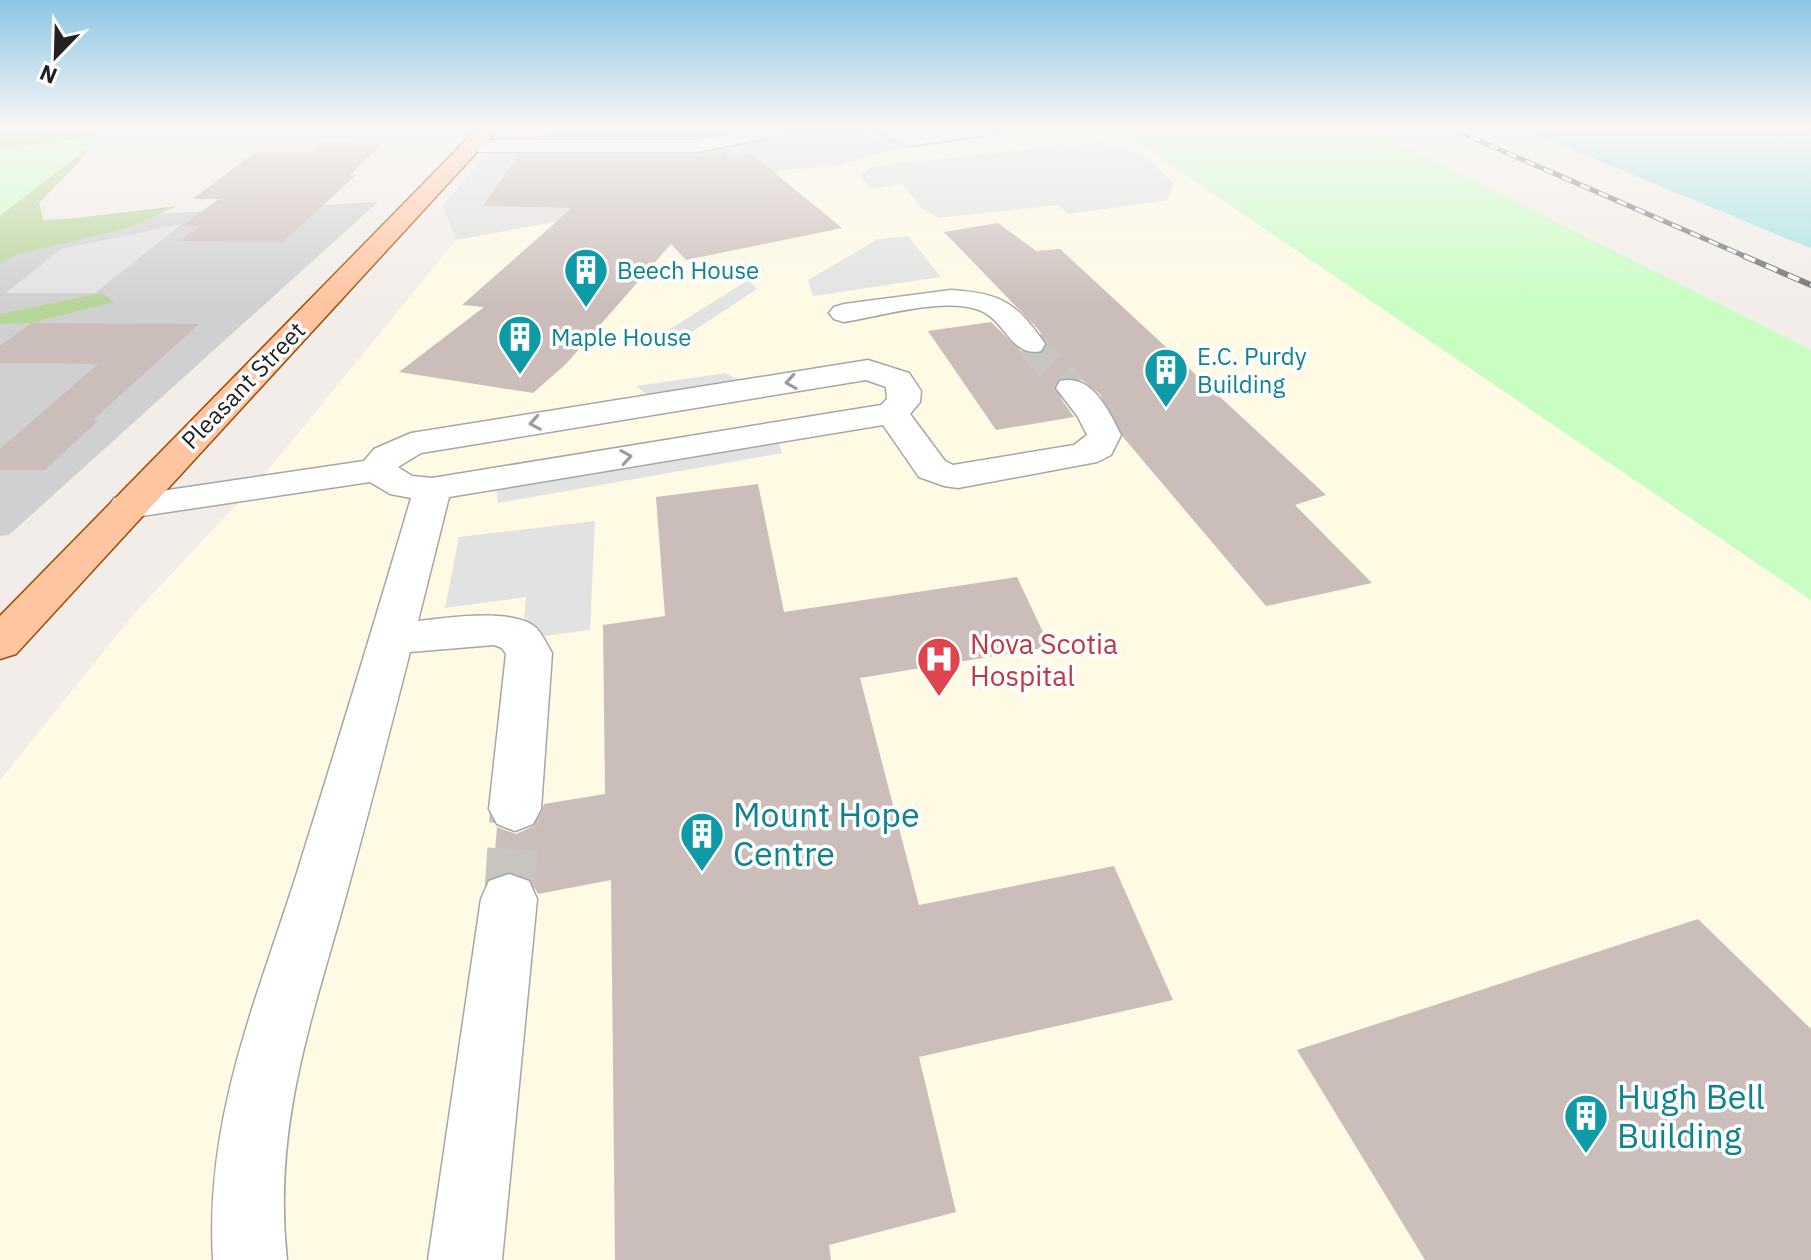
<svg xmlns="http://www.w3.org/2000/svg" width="1811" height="1260" viewBox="0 0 1811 1260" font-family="'IBM Plex Sans',sans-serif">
	<rect width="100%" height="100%" fill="#f2ede8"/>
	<polygon fill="#e0dfdf" points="609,129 859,129 895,150 835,166 786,170 626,209 456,240 443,206 493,145 595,146"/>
	<polygon fill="#f4d6db" points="513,129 609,129 595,146 493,145"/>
	<polygon fill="#fffae4" points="1056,129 1118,129 1811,600 1811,1260 0,1260 0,780 133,615 264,475 456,240 626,209 786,170 835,166 895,150"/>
	<polygon fill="#d0d0d0" points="378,202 9,535 0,536 0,222"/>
	<g fill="#b6d599">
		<polygon points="104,129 79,162 39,203 44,222 177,206 127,228 19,254 0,263 0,133"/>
		<polygon points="102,293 114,302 31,323 0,324 0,314"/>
	</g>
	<g fill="#c9fec3">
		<polygon points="1118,129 1372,129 1811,350 1811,600"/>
		<polygon points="105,135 0,216 0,149"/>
	</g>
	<g fill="#e2e2e2">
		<polygon points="859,129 1056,129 895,150"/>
		<polygon points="1097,142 1140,152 1174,183 1168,200 1068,214 1058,205 939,218 920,207 903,184 871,189 860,176 874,166"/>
		<polygon points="182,224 95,293 6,293 61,249"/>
		<polygon points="908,236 941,277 813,296 808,280 878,239"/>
		<polygon points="748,280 757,289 666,349 656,338"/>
		<polygon points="726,373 751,388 656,403 636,386"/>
		<polygon points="775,432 782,453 498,503 495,478"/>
		<polygon points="595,521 590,630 522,639 526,597 445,608 459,537"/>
	</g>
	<polygon fill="#a5e1e3" points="1522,129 1811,129 1811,248 1795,242"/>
	<g fill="#cbbeba">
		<polygon points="662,129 736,129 698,137 530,137 547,136 549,132 661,131"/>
		<polygon points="384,142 350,175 356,175 283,242 180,241 200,226 182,226 219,199 193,199 255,152 310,152 321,143"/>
		<polygon points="729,149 726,157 752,154 842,228 686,260 671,244 566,364 533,393 399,372 484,307 462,305 572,208 483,206 518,155 698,155"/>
		<polygon points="998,223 1036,251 1060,249 1326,495 1295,505 1372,583 1266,606 1123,437 1100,394 1082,380 1060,378 1053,387 1074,417 996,430 928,331 991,322 1021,351 1031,355 1044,352 1047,342 1037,328 944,232"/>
		<polygon points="31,323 199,324 93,420 99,420 45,470 0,470 0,449 98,364 0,363 0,346"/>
		<polygon points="758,484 784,612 1017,577 1050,647 860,678 919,905 1114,866 1173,1000 919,1057 956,1212 829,1245 831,1260 615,1260 611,880 538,894 530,878 510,871 493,876 497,827 516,834 536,825 544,804 605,794 603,625 665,616 656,497"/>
		<polygon points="1698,919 1811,1029 1811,1260 1425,1260 1297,1050"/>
	</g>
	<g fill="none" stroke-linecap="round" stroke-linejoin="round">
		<polyline stroke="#c8c4c0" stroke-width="30" stroke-dasharray="30 15" stroke-linecap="butt" points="1030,344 1072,388"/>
		<polyline stroke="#c8c4c0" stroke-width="50" stroke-dasharray="50 25" stroke-linecap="butt" points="509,899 515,809"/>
		<g stroke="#a6a6a6" stroke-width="3">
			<g id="minor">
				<polygon points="753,129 787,130 784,134 698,152 470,152 459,146 470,140 698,140"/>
				<polygon points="876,129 901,129 909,133 945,129 1000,129 990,135 906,146"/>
				<path d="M951,290C1001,293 1017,303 1045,344L1041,351C1011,358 1006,320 979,310C943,297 881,316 844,322L834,319L829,313L834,307L844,304Z"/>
				<path d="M868,360L909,373L921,391L920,402L910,414L945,461L953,465L1074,445L1087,435L1078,417L1056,388L1060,381C1092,373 1109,411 1121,435L1111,455L1097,462L958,488L944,486L919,477L883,425L449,497L418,621C448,618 508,608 534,626C541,631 547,645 552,653L541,809L533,824L515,831L497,824L489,809L506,654L502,648L494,645L410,652C388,738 366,824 342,910C308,1031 273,1132 287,1260H213C205,1120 254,1007 296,876C335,751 374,625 411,498L390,494L370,482L128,518L114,514L109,506L114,498L364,461L374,449L411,433ZM866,380L886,387L887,399L881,405L432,478L412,476L398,467L421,453Z"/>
				<polygon points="509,874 529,881 537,899 502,1260 428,1260 481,899 489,881"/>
			</g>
		</g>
		<g stroke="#9f4c00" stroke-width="3">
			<polygon id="major" points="477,129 498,129 16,654 0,659 0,616"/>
		</g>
		<use href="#minor" fill="#fff" fill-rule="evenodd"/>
		<use href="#major" fill="#ffc4a0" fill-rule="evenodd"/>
		<g stroke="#707070" stroke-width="5">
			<polyline id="rail-far1" points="1452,129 1749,258"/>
		</g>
		<g stroke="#707070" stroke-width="6">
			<polyline id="rail" points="1744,256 1811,285"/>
		</g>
		<use href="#rail-far1" stroke="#fff" stroke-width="3" stroke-dasharray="10" stroke-linecap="butt"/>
		<use href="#rail" stroke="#fff" stroke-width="4" stroke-dasharray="12" stroke-linecap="butt"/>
	</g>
	<defs><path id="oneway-chevron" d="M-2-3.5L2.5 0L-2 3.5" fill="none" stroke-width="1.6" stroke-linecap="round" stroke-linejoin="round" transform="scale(2)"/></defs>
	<g stroke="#9c9c9c">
		<use href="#oneway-chevron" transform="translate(791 382) rotate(171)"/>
		<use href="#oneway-chevron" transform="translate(535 423) rotate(170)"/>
		<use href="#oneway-chevron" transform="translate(626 457) rotate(-9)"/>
	</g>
	<linearGradient id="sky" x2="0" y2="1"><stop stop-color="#8dc6e6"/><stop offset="0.42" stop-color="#f9f7f5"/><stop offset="1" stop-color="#f9f7f5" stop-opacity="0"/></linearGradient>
	<rect width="1811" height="305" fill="url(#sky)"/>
	<defs>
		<g id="building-pin" transform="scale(2.3)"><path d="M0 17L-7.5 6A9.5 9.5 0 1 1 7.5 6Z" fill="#0f9aa8" stroke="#fff"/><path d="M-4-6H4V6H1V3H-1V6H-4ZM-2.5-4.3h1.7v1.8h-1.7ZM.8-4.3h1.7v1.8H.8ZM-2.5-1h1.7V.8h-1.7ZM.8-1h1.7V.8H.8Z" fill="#fff"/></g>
		<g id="hospital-pin" transform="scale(2.3)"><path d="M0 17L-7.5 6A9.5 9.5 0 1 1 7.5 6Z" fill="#e0444e" stroke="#fff"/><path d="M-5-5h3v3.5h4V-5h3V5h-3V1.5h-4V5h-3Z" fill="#fff"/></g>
	</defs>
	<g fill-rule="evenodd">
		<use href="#building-pin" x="586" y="270"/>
		<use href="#building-pin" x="520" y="337"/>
		<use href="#building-pin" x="1166" y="370"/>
		<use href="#hospital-pin" x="939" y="659"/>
		<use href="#building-pin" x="702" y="834"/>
		<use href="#building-pin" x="1586" y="1116"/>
	</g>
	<g text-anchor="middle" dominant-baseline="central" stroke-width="7" stroke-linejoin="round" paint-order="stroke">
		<g font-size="24" fill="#0d838f" stroke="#fff" text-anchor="start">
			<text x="617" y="270">Beech House</text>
			<text x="551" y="337">Maple House</text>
			<text x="1197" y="356">E.C. Purdy<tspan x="1197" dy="28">Building</tspan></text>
		</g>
		<g font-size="24" fill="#222" stroke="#fff">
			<text transform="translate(243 385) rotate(-46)">Pleasant Street</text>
		</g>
		<g font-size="28" fill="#be3a42" stroke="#fff" text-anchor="start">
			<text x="970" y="643">Nova Scotia<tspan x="970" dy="32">Hospital</tspan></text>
		</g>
		<g font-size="34" fill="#0d838f" stroke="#fff" text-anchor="start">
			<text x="733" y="814">Mount Hope<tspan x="733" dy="39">Centre</tspan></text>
			<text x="1617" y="1096">Hugh Bell<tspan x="1617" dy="39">Building</tspan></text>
		</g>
	</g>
	<g transform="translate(56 56) rotate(203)" stroke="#ffffff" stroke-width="6" paint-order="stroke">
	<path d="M0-6L14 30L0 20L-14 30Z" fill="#222222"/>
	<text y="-12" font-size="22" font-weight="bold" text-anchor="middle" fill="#222222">N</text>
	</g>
</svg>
